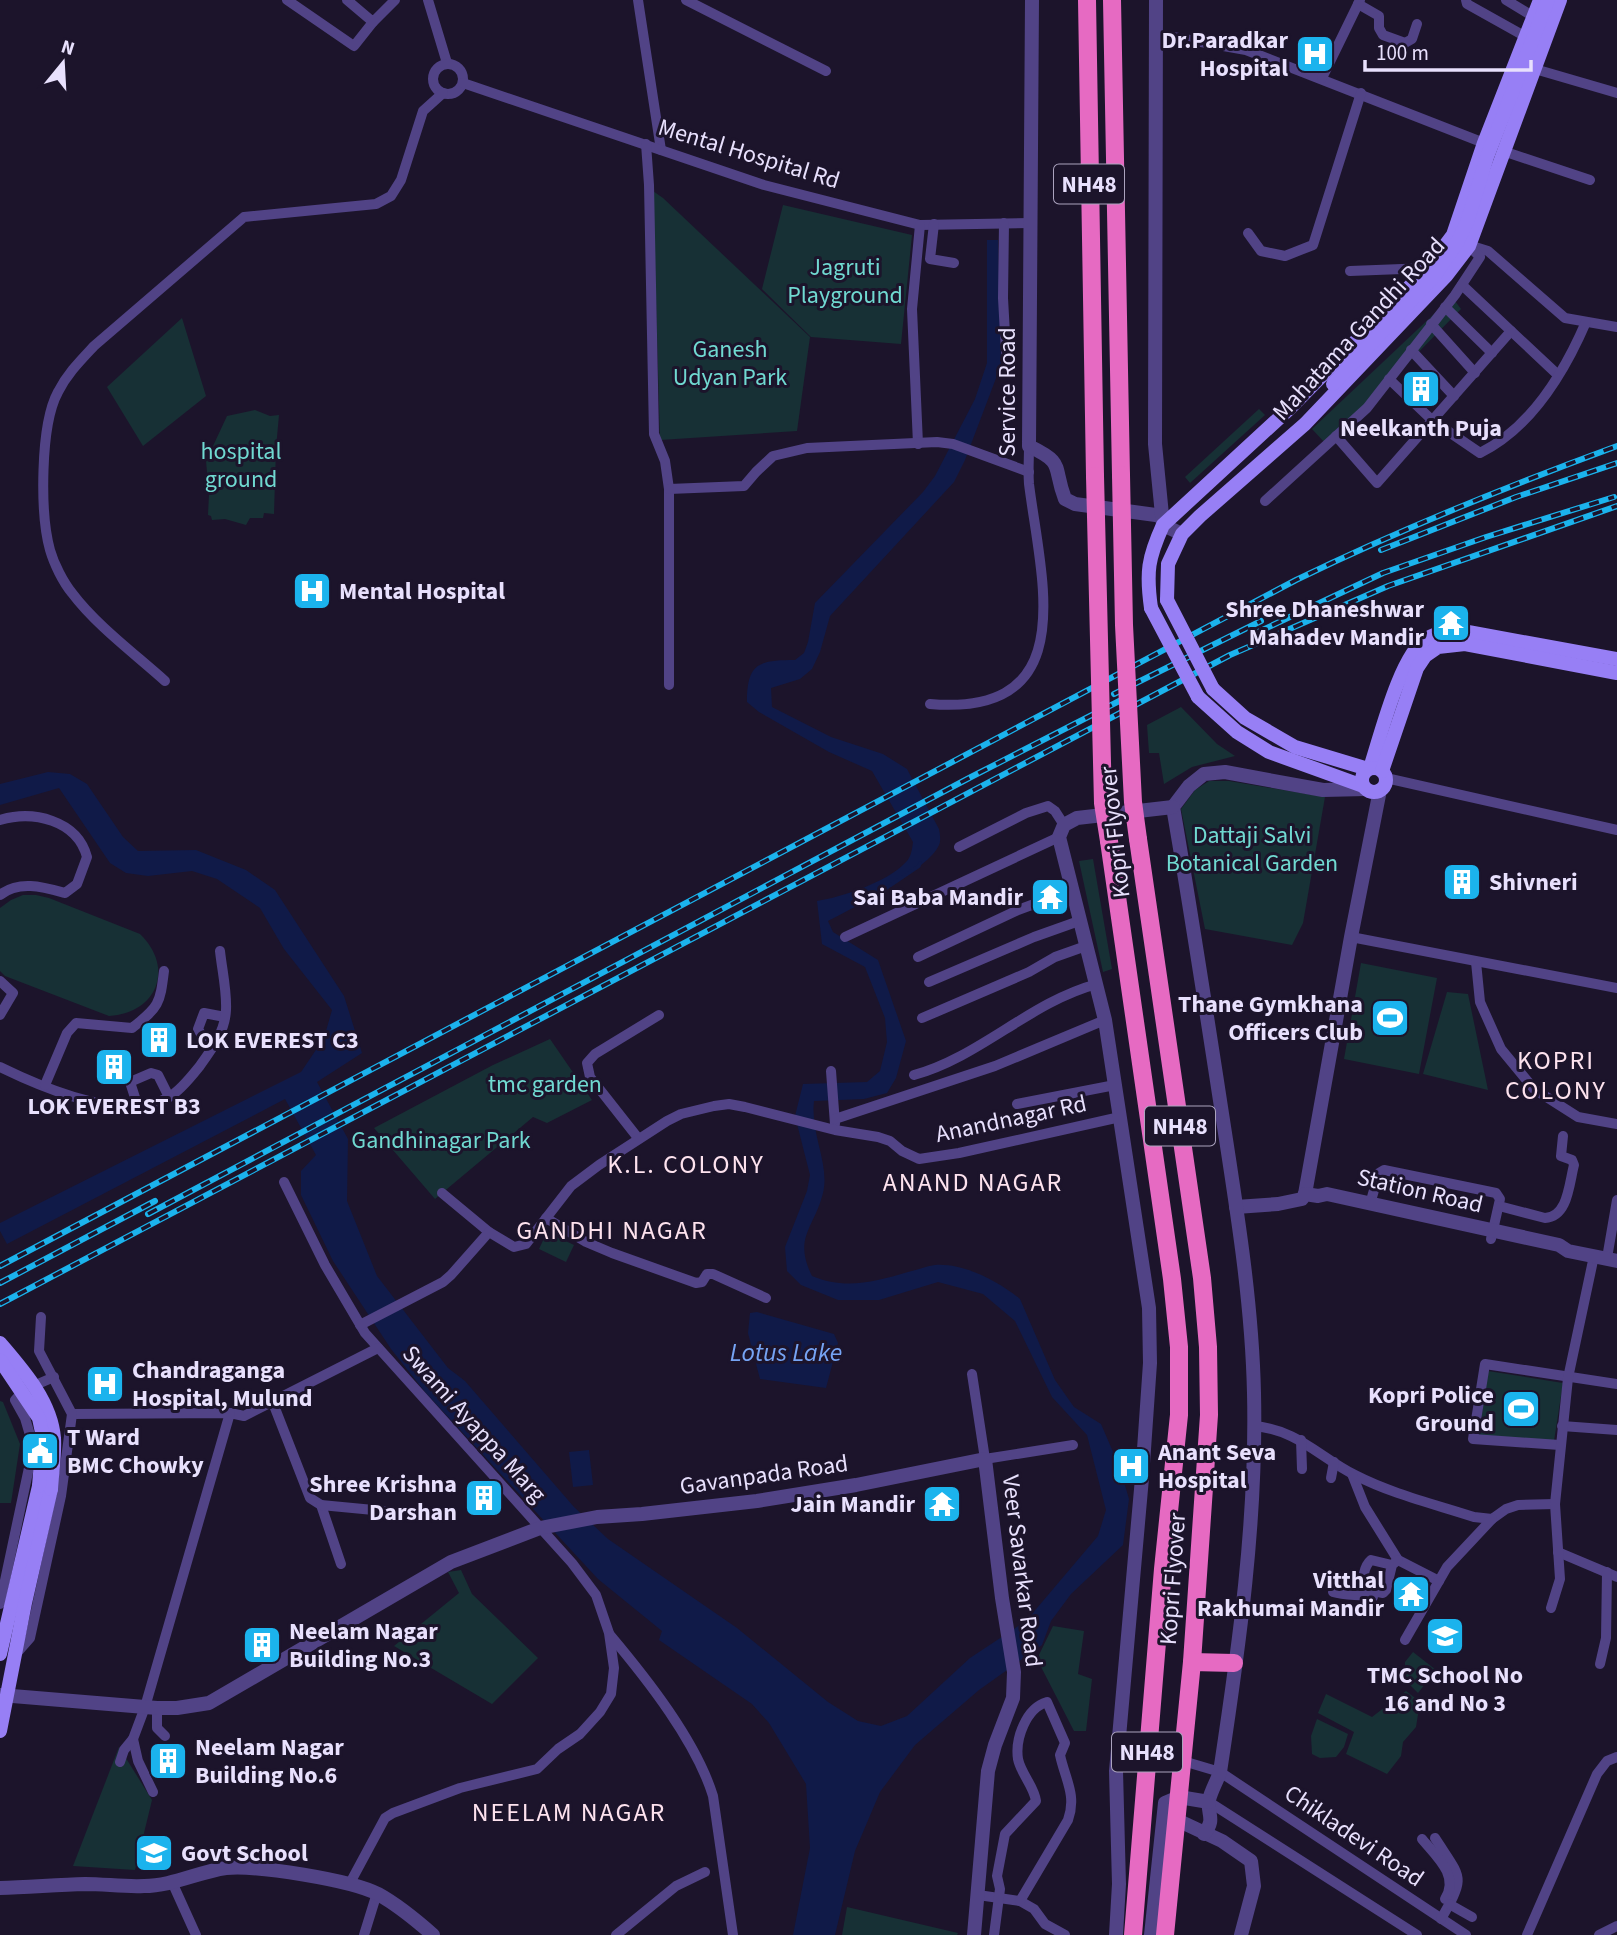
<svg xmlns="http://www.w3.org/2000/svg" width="1617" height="1935" viewBox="0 0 1617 1935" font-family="'Source Sans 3',sans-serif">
	<rect width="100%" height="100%" fill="#1c142b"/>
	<g fill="#173035">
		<polygon points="653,191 663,198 810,337 797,431 660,440"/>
		<polygon points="783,205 912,235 901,344 811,337 762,289"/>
		<polygon points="1452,297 1461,309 1327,445 1312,429"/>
		<polygon points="182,318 206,396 143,446 107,387"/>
		<polygon points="1259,409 1265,415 1190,483 1185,477"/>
		<polygon points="255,410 270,416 279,415 276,448 274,514 264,513 263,518 250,518 246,525 225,519 212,520 211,516 208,515 209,494 206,461 227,416"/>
		<polygon points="1181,707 1217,744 1235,756 1192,767 1164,784 1159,753 1149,753 1147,725"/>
		<polygon points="1209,781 1229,781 1325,797 1303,923 1292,945 1205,929 1181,809 1195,790"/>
		<polygon points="1093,859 1112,969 1103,972 1079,861"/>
		<path d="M23,895H36L49,898L140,934C175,968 157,1013 109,1016L5,976L0,971V908L11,900Z"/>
		<polygon points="1361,963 1437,978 1419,1074 1344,1059"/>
		<polygon points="1447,992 1468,994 1488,1090 1423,1074"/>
		<polygon points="550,1039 592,1100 547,1123 533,1117 435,1199 374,1128 493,1065"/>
		<polygon points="547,1232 574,1245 566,1262 539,1249"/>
		<polygon points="1488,1371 1563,1383 1554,1441 1479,1435"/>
		<polygon points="0,1401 3,1402 20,1444 11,1503 0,1503"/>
		<polygon points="461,1570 472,1594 538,1658 492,1704 394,1646 459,1593 448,1572"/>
		<polygon points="1053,1626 1084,1631 1078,1674 1092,1679 1086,1731 1074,1731 1037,1659"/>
		<polygon points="1413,1652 1436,1670 1418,1693 1405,1680 1405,1662"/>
		<polygon points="1406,1691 1420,1702 1416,1727 1403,1742 1401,1756 1387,1774 1346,1754 1354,1732 1318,1713 1326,1694 1372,1717"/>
		<polygon points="1317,1719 1348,1734 1344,1747 1336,1757 1320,1758 1312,1754 1311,1736"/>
		<polygon points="119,1747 152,1800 135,1870 73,1866"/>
		<polygon points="847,1907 958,1933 957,1935 842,1935"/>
	</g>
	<g fill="#101a48">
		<path d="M987,240H998L1001,365L965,460L954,482L830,616L820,652L812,669L800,679L771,688L772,707L831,737L883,754L907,769L939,829C940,834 941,841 939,845C929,869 852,909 828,921L833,932L878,960L906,1041L896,1078L887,1093L864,1099L814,1101C810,1134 830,1164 823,1193C814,1229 793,1237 812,1276C845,1290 874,1282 908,1272C917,1270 926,1266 935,1265C964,1263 998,1281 1020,1299L1055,1380L1074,1407L1101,1424L1120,1468L1129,1499L1123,1545L1071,1594L1051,1621L1042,1645L979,1690L915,1745L880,1792L855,1851L835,1935H793L810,1848L806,1784L769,1723L752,1704L659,1640L662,1631L598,1579L425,1392L391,1349L333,1261L301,1195V1171L316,1155L285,1099L7,1244L0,1231V1223L301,1072L324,1038L332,1010L284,949L260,908L217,879L192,871L148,876L126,873L110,863L59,788L0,805V784L48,772L70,774L87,784L123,837L138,851L196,850L246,870L275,890L344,996L362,1053L317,1082L348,1139L347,1201L377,1276L448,1368L465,1381L574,1507L608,1539L737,1628L828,1702L858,1721L881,1726L907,1716L970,1658L1026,1621L1098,1536L1106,1510L1087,1435L1052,1397L1015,1321L983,1294L938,1282L879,1300H838L801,1285L787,1271L785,1247L807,1191L810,1175L795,1116L803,1084L867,1082L880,1071L887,1042L885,1018L865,967L822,944L817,901C842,897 887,882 905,863C911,858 912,850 913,842L872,771L829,752L759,712L747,702C747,663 759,660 795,660L804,653L808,642L815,603L923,492L935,476L975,399L987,363Z"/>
		<polygon points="757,1312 834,1334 838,1343 826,1388 760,1379 748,1333 750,1313"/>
		<polygon points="589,1450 593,1485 573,1487 569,1452"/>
	</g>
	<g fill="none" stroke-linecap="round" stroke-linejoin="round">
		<polyline stroke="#101a48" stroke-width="3.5" points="879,893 919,866 920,863"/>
		<g stroke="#514386" stroke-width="10">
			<polyline points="287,0 354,46 373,22"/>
			<polyline points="347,0 373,22 395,0"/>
			<polyline points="428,0 447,63"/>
			<polyline points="638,0 661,150"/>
			<polyline points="686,0 826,71"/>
			<polyline points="1466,0 1467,4 1526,37"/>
			<polyline points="1506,0 1534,17"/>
			<polyline points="1358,4 1379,16 1379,28 1383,35 1405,43 1412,39 1417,24"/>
			<polyline points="1156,34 1246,50 1484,143"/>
			<circle cx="448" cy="79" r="15"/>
			<polyline points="1528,67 1617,93"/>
			<polyline points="1322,78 1360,0"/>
			<polyline points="463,83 764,185 920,225 1030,223"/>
			<polyline points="646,144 649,185 654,434 665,461 669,489 669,685"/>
			<polyline points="1503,151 1590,180"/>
			<polyline points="1004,223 1003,298 1006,352"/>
			<polyline points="934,224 930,259 954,263"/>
			<polyline points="1248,233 1261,251 1285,256 1313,245 1361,93"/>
			<polyline points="1472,246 1488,251 1565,318 1617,327"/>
			<polyline points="1350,271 1428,268"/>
			<polyline points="1462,285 1558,375"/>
			<polyline points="1445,307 1492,353"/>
			<polyline points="1431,324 1475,373"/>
			<polyline points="1411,350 1454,396"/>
			<path d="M1389,379L1433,421L1480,453C1531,428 1564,373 1586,322"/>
			<polyline points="1336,436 1377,483 1511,331"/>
			<polyline points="918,444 912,309 920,225"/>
			<polyline points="669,489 744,486 756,472 773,456 807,448 937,442 953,444 1029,472"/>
			<polyline points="1265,501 1367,408 1455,295 1480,257 1469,246"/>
			<path d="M165,681C135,654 96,625 72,593C63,582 54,564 50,550C40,514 40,425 58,392C67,374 80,361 94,346L244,217L376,204L391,196L401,180L423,111L443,93"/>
			<path d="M930,704C1083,717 1041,580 1029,484C1028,472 1029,459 1029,446"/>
			<polyline points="1386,778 1617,830"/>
			<path d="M0,820C33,810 77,820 87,857L77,884L65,893C43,887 19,880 0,895"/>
			<polyline points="959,847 1026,813 1048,806 1055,811 1064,825"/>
			<polyline points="845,937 1059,837"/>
			<polyline points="1351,937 1617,988"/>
			<polyline points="918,957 1018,910 1072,890"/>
			<polyline points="1476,962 1480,1002 1501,1049 1534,1089 1578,1117 1617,1124"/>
			<polyline points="0,981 13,993 0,1015"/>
			<polyline points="929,982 1034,937 1079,921"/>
			<polyline points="922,1018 1029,972 1055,957 1086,946"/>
			<polyline points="218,1041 201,1034 198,1029 204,1013 225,1017"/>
			<path d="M0,1067C43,1088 124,1123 169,1097C180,1091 191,1077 199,1067C212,1049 225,1032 226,1010C227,991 222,970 220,951"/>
			<polyline points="831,1071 835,1124"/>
			<path d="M914,1075C980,1057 1030,1002 1097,984"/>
			<path d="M45,1085L67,1033L76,1023L132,1028C159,1007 160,1004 164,971"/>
			<polyline points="1017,1104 1115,1085"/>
			<polyline points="138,1107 130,1082 151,1073 158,1075 169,1097"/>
			<polyline points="835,1119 995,1066 1105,1020"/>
			<polyline points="638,1138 590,1077 587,1063 595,1054 659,1015"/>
			<polyline points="284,1182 325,1265 365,1333 572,1563 596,1595 609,1633 614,1668 611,1694 600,1712 580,1734 558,1749 537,1769 460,1788 393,1813 385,1818 350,1883"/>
			<polyline points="442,1193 489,1232"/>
			<polyline points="1370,1204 1379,1173 1384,1170 1496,1193 1500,1199 1491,1239"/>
			<path d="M1499,1206L1545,1218C1568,1217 1569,1184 1574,1165L1572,1160L1561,1156L1563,1136"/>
			<polyline points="546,1218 586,1242 612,1253 696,1283 702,1282 707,1274 713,1274 766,1298"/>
			<polyline points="1607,1258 1617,1200"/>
			<polyline points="360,1325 443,1282 451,1275 489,1232 514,1247 526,1244 571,1186 599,1165 667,1121 681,1114 714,1106 729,1104 745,1107 835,1130 878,1137 890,1141 902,1151 919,1159 959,1153 1120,1117"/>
			<polyline points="972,1374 985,1459 1073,1445"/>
			<polyline points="273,1403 310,1498 321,1505 341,1564"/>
			<polyline points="72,1414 230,1413 244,1416 378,1348"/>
			<path d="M1253,1426C1297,1429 1319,1457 1355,1475C1392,1494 1434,1504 1474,1517L1492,1519L1506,1509L1518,1505L1555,1504"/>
			<polyline points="1562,1426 1617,1430"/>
			<polyline points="1301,1440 1302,1469"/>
			<polyline points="1560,1445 1473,1439 1485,1364 1617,1384"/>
			<polyline points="1352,1474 1365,1507 1398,1560 1439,1581"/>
			<polyline points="1331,1478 1334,1462"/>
			<polyline points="321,1505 384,1511"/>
			<polyline points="1558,1552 1617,1577"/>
			<path d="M1392,1565L1371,1560C1364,1566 1362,1579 1364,1588L1367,1590L1383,1593L1386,1590L1392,1565L1398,1560"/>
			<path d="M1333,1592C1346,1596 1359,1594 1373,1597"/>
			<polyline points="0,1604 30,1463 30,1435 25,1418 15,1400 24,1390 54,1377"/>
			<polyline points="1551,1608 1560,1579 1555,1504 1568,1378 1594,1256"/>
			<path d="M610,1635C647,1679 696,1741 713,1796L733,1935"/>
			<polyline points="1405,1640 1447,1567 1492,1519"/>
			<polyline points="16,1654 30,1638 61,1496 72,1414 39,1351 41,1317"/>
			<polyline points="1600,1664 1606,1638 1607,1572"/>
			<polyline points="157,1708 157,1728 165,1736"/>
			<polyline points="133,1739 138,1761 153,1792"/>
			<polyline points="1183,1761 1220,1772 1466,1935"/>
			<polyline points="120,1762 124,1750 133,1739 145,1707 230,1413"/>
			<polyline points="1209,1802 1417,1935"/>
			<path d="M1435,1838C1462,1880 1466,1875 1441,1919"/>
			<path d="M1422,1839C1436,1856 1460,1876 1445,1899"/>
			<polyline points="172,1882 196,1935"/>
			<polyline points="978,1895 1020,1901 1034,1909 1045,1924 1065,1935"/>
			<polyline points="1449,1904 1472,1917"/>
			<polyline points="364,1935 377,1893"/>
			<polyline points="616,1935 676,1886 705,1872"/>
			<path d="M994,1935L1000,1889L997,1876L1005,1834L1036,1801C1034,1786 1021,1774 1018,1759C1015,1739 1026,1708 1047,1702L1065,1743L1060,1755C1065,1779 1077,1795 1068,1820L1020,1901"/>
			<polyline points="1527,1935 1597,1774 1607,1761 1617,1757"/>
			<polyline points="1599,1935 1617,1926"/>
		</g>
		<g stroke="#514386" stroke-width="14">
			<path d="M1032,0L1029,446C1066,464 1052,465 1065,499L1075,504L1163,516"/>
			<polyline points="1156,0 1155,444 1163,525 1182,534"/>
			<polyline points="1305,1194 1351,937 1380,790"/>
			<polyline points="1236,1207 1278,1204 1302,1199 1305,1194 1318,1196 1327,1194 1559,1245 1568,1251 1617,1261"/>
			<polyline points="0,1695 157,1708 177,1708 209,1703 451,1562 540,1528 597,1517 642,1514 757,1501 856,1485 985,1459 1002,1598 1014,1672 1013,1698 995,1745 988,1771 974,1935"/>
			<polyline points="1177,1820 1222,1841 1251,1861 1254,1886 1241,1935"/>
			<path d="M1204,1834C1216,1818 1207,1816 1209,1800C1211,1791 1217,1781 1220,1772C1239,1647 1257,1520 1254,1393C1252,1302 1237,1211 1223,1120C1207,1016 1191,911 1173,807L1189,786L1204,774L1225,772L1323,790L1366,789"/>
			<path d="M0,1888C28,1887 57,1885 85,1884C105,1884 124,1887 144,1886C172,1886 198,1872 226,1868C257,1865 351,1880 378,1894C398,1905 416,1920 433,1935"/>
			<polyline points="1116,1935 1119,1884 1116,1771 1142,1478 1150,1363 1149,1308 1105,1020 1059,837 1064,825 1077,818 1173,807"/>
			<polyline points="1151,1935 1165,1803 1179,1797 1209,1802"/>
		</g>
		<g stroke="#977ff5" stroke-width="14">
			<polyline points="1167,600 1168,564 1182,534 1200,516 1305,424 1446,276 1469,246 1560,0"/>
			<path d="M1151,608C1146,572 1148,558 1163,525L1290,408L1428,268L1453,235L1484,143L1540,0"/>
			<polyline points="1213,689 1245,718 1295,747 1368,769"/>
			<polyline points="1198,697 1237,732 1269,752 1363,786"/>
			<path d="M1370,768C1380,738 1400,655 1426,639C1439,631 1453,632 1468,632L1617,659"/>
			<circle cx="1374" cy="780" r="12"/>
			<polyline points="1382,771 1417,668 1425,656 1438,647 1465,644 1617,673"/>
			<polyline points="0,1654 39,1486"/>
			<polyline points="0,1731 25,1603 51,1489"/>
		</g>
		<g stroke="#e66ac2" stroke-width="18">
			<polyline points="1087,0 1095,476"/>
			<polyline points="1112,0 1121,475"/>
			<polyline points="1138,839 1202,1278 1208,1347 1209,1415 1192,1662 1165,1935"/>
			<polyline points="1109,841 1172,1279 1179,1347 1179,1415 1163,1569 1133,1935"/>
			<polyline points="1192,1662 1234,1663"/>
		</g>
		<g stroke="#1bb3ed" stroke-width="6">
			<g id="rail">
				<polyline points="1381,550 1516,497 1617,463"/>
				<polyline points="1254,634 1383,573 1486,537 1614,497"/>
				<polyline points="1114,694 1261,621"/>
				<polyline points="148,1214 971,777 1129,696"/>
				<path d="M0,1266L1296,580C1401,529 1508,486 1617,446"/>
				<polyline points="0,1283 155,1201"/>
				<polyline points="0,1304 1230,655 1388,586 1617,506"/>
			</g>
		</g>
		<use href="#rail" stroke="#1c142b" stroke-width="3.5" stroke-dasharray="10" stroke-linecap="butt"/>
		<g stroke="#977ff5" stroke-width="14">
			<polyline points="1333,384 1435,275 1458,241 1467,222 1487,157 1548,0"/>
			<polyline points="1167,600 1213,689"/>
			<polyline points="1151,608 1198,697"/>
			<path d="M0,1343C23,1370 51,1401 54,1438C55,1455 52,1472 51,1489"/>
			<polyline points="0,1360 39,1418 43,1437 39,1486"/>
		</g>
		<g stroke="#e66ac2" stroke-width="18">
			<polyline points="1121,475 1124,625 1133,802 1138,839"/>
			<polyline points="1095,476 1103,803 1109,841"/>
		</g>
	</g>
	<defs>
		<g id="hospital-square" transform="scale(2.0125)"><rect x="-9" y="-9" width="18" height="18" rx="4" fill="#1bb3ed" stroke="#1c142b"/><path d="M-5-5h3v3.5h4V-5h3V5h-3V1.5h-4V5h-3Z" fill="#fff"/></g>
		<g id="building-square" transform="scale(2.0125)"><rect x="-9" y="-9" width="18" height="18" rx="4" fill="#1bb3ed" stroke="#1c142b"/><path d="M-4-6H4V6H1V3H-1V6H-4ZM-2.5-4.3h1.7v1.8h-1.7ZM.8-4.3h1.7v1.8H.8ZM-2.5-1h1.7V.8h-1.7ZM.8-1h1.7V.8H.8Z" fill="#fff"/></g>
		<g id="temple-square" transform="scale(2.0125)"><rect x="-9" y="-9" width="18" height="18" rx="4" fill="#1bb3ed" stroke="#1c142b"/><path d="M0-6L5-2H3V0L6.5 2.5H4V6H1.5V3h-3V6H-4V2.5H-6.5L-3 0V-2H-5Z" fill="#fff"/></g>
		<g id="stadium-square" transform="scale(2.0125)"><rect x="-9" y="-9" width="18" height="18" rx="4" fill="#1bb3ed" stroke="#1c142b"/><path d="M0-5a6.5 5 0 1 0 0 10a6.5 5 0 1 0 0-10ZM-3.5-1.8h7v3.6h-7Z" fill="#fff"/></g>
		<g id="civic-square" transform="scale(2.0125)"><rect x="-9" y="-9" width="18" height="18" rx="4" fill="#1bb3ed" stroke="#1c142b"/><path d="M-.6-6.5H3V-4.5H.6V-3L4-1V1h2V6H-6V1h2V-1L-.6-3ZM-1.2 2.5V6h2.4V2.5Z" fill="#fff"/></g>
		<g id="school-square" transform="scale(2.0125)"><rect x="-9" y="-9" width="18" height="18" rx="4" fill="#1bb3ed" stroke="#1c142b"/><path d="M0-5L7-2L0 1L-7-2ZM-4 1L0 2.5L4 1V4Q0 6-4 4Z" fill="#fff"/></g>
	</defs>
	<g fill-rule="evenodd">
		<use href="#hospital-square" x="1315" y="54"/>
		<use href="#building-square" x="1421" y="389"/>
		<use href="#hospital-square" x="312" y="591"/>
		<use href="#temple-square" x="1451" y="623"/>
		<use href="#building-square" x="1462" y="882"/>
		<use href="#temple-square" x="1050" y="897"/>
		<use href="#stadium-square" x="1390" y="1018"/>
		<use href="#building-square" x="159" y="1040"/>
		<use href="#building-square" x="114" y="1067"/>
		<use href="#hospital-square" x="105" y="1384"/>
		<use href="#stadium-square" x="1521" y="1409"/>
		<use href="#civic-square" x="40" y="1451"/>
		<use href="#hospital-square" x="1131" y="1466"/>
		<use href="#building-square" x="484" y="1498"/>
		<use href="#temple-square" x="942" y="1504"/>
		<use href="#temple-square" x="1411" y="1594"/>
		<use href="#school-square" x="1445" y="1636"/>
		<use href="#building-square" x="262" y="1645"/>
		<use href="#building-square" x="168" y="1761"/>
		<use href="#school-square" x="154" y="1853"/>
	</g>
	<g text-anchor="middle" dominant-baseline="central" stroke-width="6" stroke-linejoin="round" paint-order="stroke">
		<g fill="#1c142b" stroke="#aba3be" stroke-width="2">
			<rect x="1054" y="164.5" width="70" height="39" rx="5"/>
			<rect x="1145" y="1106.5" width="70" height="39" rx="5"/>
			<rect x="1112" y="1732.5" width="70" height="39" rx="5"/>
		</g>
		<g font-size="23" font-weight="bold" fill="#e8e0fd">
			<text x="1089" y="184">NH48</text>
			<text x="1180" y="1126">NH48</text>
			<text x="1147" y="1752">NH48</text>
		</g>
		<g font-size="24" font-weight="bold" fill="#e8e0fd" stroke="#1c142b" text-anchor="start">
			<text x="1288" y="40" text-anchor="end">Dr.Paradkar<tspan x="1288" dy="28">Hospital</tspan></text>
			<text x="1421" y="428" text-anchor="middle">Neelkanth Puja</text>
			<text x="339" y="591">Mental Hospital</text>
			<text x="1424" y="609" text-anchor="end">Shree Dhaneshwar<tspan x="1424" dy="28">Mahadev Mandir</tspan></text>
			<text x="1489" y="882">Shivneri</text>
			<text x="1023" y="897" text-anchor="end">Sai Baba Mandir</text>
			<text x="1363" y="1004" text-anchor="end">Thane Gymkhana<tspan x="1363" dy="28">Officers Club</tspan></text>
			<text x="186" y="1040">LOK EVEREST C3</text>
			<text x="114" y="1106" text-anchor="middle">LOK EVEREST B3</text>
			<text x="132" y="1370">Chandraganga<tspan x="132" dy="28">Hospital, Mulund</tspan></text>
			<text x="1494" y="1395" text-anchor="end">Kopri Police<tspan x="1494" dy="28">Ground</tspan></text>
			<text x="67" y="1437">T Ward<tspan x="67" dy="28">BMC Chowky</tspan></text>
			<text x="1158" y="1452">Anant Seva<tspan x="1158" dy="28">Hospital</tspan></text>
			<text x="457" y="1484" text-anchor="end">Shree Krishna<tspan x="457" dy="28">Darshan</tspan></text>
			<text x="915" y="1504" text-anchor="end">Jain Mandir</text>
			<text x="1384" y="1580" text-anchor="end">Vitthal<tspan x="1384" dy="28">Rakhumai Mandir</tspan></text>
			<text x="289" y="1631">Neelam Nagar<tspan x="289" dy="28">Building No.3</tspan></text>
			<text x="1445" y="1675" text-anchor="middle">TMC School No<tspan x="1445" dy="28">16 and No 3</tspan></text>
			<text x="195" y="1747">Neelam Nagar<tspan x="195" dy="28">Building No.6</tspan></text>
			<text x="181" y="1853">Govt School</text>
		</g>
		<g font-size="24" fill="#e8e0fd" stroke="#1c142b">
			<text transform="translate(749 154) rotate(17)">Mental Hospital Rd</text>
			<text transform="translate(1359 329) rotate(-47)">Mahatama Gandhi Road</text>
			<text transform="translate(1007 392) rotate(-90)">Service Road</text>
			<text transform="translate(1115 832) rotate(-96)">Kopri Flyover</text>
			<text transform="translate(1011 1119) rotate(-12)">Anandnagar Rd</text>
			<text transform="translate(1420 1191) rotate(13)">Station Road</text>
			<text transform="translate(474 1424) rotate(48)">Swami Ayappa Marg</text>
			<text transform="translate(764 1475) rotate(-8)">Gavanpada Road</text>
			<text transform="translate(1022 1571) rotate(83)">Veer Savarkar Road</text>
			<text transform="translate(1173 1579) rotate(-86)">Kopri Flyover</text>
			<text transform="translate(1354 1836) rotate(34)">Chikladevi Road</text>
		</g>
		<g font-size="24" fill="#70d9d1" stroke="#1c142b">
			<text x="845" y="267">Jagruti<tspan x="845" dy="28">Playground</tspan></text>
			<text x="730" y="349">Ganesh<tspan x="730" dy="28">Udyan Park</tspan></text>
			<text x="241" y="451">hospital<tspan x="241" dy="28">ground</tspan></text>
			<text x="1252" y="835">Dattaji Salvi<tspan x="1252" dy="28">Botanical Garden</tspan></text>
			<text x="545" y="1084">tmc garden</text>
			<text x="441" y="1140">Gandhinagar Park</text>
		</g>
		<g font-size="26" letter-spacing="2" fill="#fde2ee" stroke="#1c142b">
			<text x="1556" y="1060">KOPRI<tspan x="1556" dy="30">COLONY</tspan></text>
			<text x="686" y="1164">K.L. COLONY</text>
			<text x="973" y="1182">ANAND NAGAR</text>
			<text x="612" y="1230">GANDHI NAGAR</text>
			<text x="569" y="1812">NEELAM NAGAR</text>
		</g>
		<g font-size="26" font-style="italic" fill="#76a4f4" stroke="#1c142b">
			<text x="786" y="1352">Lotus Lake</text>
		</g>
	</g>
	<g transform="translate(63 63) rotate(18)" stroke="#1c142b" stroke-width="5" paint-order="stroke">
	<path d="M0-5L12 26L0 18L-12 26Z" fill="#e8e0fd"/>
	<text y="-10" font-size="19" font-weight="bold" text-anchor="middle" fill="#e8e0fd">N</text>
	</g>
	<path d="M1365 60v10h166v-10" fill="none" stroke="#e8e0fd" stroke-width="3.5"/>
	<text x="1376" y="60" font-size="21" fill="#e8e0fd" stroke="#1c142b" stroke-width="5" paint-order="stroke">100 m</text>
</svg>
